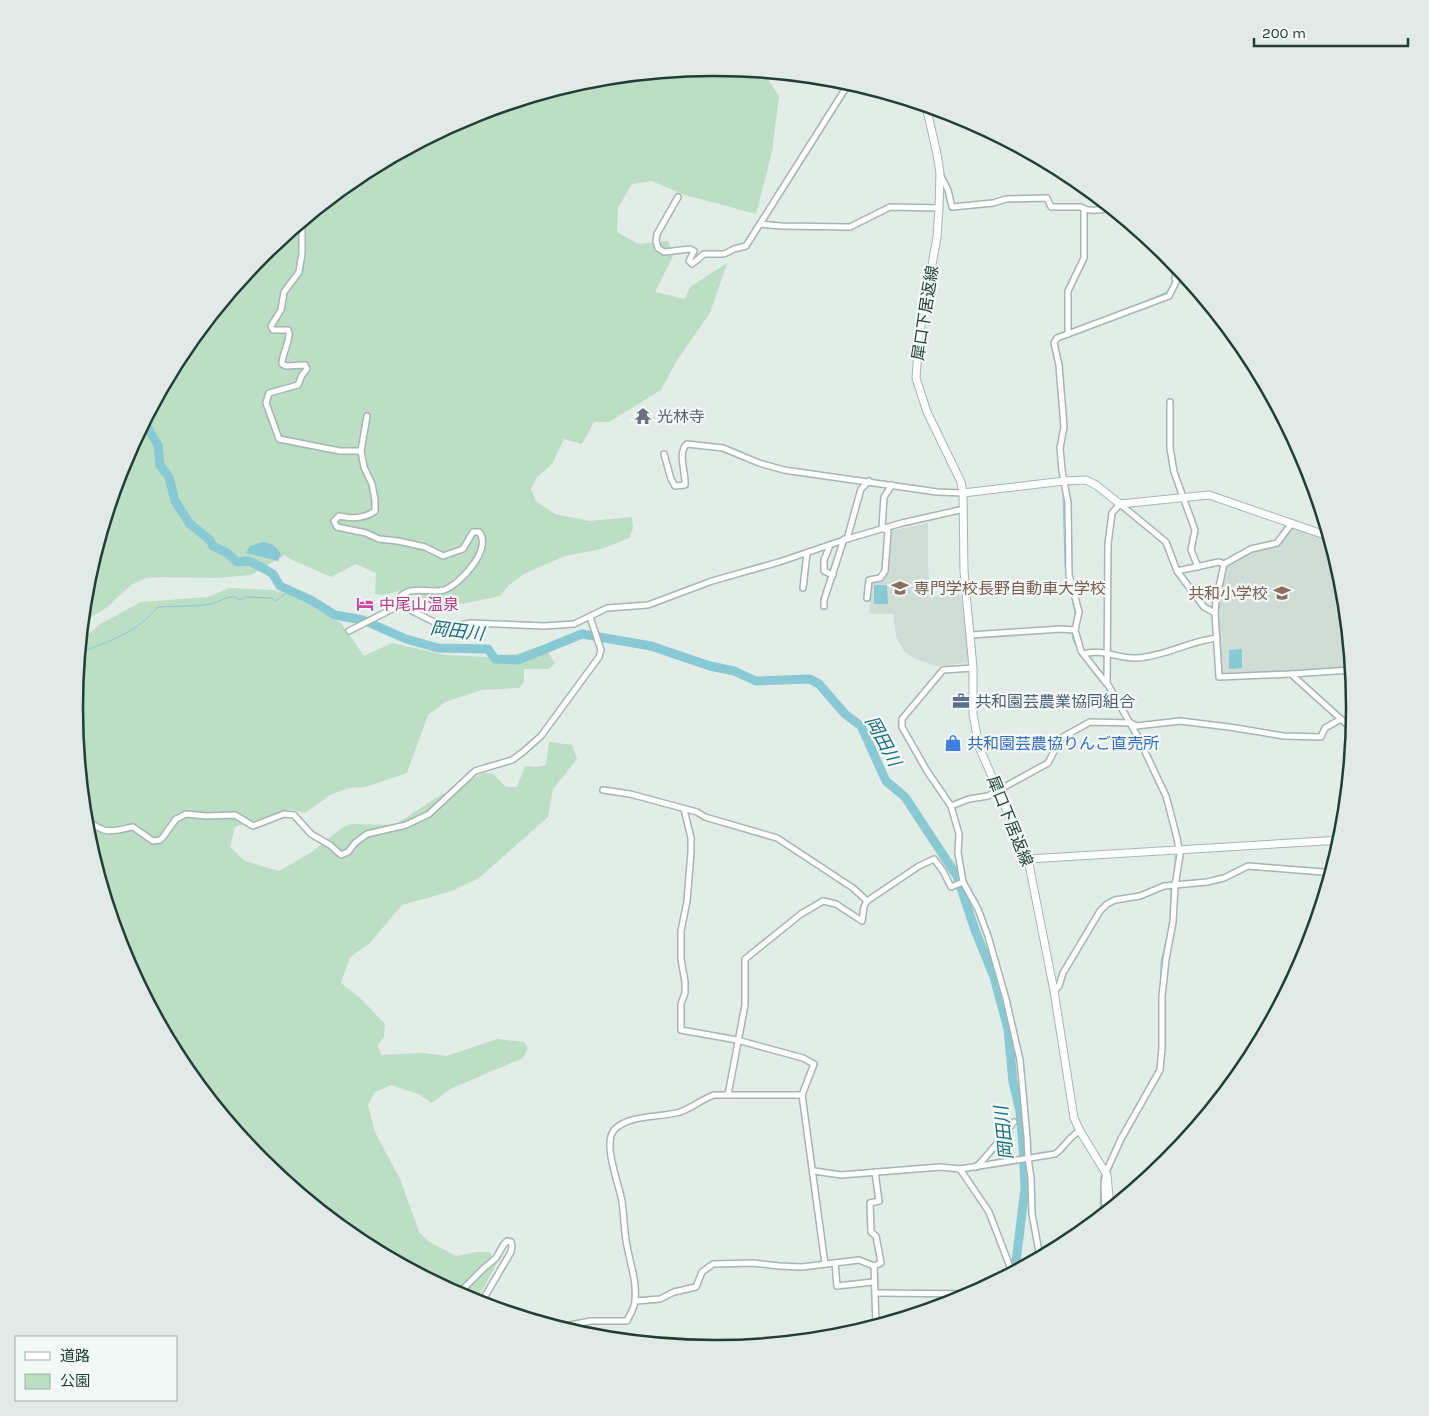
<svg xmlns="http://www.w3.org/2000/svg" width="1429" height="1416" viewBox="0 0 1429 1416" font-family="Karla,'Noto Sans JP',sans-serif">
	<rect width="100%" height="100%" fill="#e2ede8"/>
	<g fill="#d0ddd7">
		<polygon points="928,523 928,562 930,596 961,595 970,663 935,666 914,658 904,651 896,637 893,614 869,614 871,581 881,579 890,531"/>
		<polygon points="1296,527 1329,538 1343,583 1351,666 1222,675 1220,673 1218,602 1226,565 1250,552 1280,544 1292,528"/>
	</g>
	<g fill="#bbdec4">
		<polygon points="715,68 763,72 779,96 772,152 756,214 682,194 652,181 632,184 618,208 617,232 638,244 668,241 673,256 655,292 685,299 690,287 727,263 710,313 677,360 661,390 609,422 594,422 582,444 564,439 552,464 537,477 531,489 536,501 555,514 589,521 632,517 633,528 629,538 601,549 565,556 524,574 509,585 500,596 442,608 405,590 382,595 375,594 376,573 356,564 331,577 288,558 285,555 251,575 216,578 160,577 146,578 131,585 106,608 83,622 86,583 123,463 182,352 262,255 359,175 470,116 590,80"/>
		<polygon points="229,588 272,590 296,596 341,623 364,656 392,643 445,655 485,657 516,654 543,645 555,663 549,669 524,669 524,682 519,688 482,690 445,702 428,715 407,773 365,787 349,788 330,795 305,813 290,809 235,827 230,847 245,861 279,871 312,852 343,827 350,824 395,825 439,796 483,773 493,774 506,787 517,787 525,766 537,767 546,765 549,742 572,745 577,759 553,789 548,817 479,878 452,891 402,905 369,944 350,957 341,983 362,1000 385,1024 384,1037 377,1046 382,1055 423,1053 447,1056 497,1039 524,1042 528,1048 523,1058 450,1089 432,1103 418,1094 391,1085 375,1092 368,1105 375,1132 400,1179 419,1232 428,1241 456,1256 477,1252 490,1252 497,1263 476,1302 469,1300 358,1240 261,1161 182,1064 123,953 86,833 74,708 81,641 100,624 141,602 208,597"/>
	</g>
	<g fill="#89c9d3">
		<path d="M263,542C270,542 279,548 281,555L278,561L246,553L250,546Z"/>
		<polygon points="874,585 887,585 888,604 874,604"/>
		<polygon points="1242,649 1242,668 1229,669 1229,650"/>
	</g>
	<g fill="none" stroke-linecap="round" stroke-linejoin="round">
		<g stroke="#89c9d3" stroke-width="1">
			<polyline points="1131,308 1169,291"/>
			<polyline points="1070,330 1109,316"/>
			<polyline points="1059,396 1061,429"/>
			<polyline points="1060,470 1060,479"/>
			<polyline points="1063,492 1065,566 1075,613 1073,627"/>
			<polyline points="1072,634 1073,640 1078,650"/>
			<path d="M79,653C110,641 136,633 158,607C175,606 193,607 210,604C221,602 231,592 240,600L245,597L271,598L275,601L290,591"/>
			<polyline points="1081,655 1104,684 1120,711"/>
			<polyline points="1131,730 1145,757"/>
			<polyline points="1160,788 1169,818"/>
			<polyline points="1173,833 1174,840"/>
			<polyline points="1172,884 1175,870 1175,855"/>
			<polyline points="1171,912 1171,888"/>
			<polyline points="1160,1010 1161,962 1170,923"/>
			<polyline points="1130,1118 1157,1068 1159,1057"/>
			<polyline points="1106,1164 1111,1155"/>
			<polyline points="1100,1216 1101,1176"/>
		</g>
		<polyline stroke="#89c9d3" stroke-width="9" points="144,422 158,445 160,465 169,477 175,501 190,524 210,540 213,546 227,553 237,562 249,561 263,568 273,574 280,586 311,600 335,615 363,620 406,639 438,648 488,649 495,659 518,660 582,634 651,646 710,666 734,671 756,681 810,679 819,684 845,714 861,726 886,781 905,797 957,876 975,930 994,977 1008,1029 1013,1082 1020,1111 1023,1146 1025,1188 1015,1270"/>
		<g stroke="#a5b5af" stroke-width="8">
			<g id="street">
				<path d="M941,176L948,190L952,207L993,203L1006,199L1047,198L1051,207H1081C1088,212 1102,210 1110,208"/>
				<polyline points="678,197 657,234 656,241 658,248 664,252 690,249 694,251 689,261 692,264 704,254 724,254 734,249 746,246 849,83"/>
				<path d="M302,222V253L299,272L284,292L281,310L271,326L273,330H288L289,332C290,343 282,353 282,364L286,366L305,365L307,369L302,375L298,385L269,393L266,403L279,439L340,451H361"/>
				<polyline points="760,224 781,226 850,227 890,207 939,208"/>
				<polyline points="1176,266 1175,279 1178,279"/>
				<polyline points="1068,334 1068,291 1084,258 1084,209"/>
				<polyline points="1170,402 1170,448 1174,472 1195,530 1191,550 1198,567"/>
				<path d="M367,416L361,451L364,467L372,484L375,500V511C364,519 352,519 339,516L334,521L337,527L366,533L379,539L398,541L425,547L443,556L463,549L473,532H479C493,548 461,584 444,590C429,594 411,584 399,598L400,605"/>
				<path d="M664,454L671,479L675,486L685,485C686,472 677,453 687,444L723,448L759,463L784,470L937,492L963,493"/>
				<polyline points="1292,523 1277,543 1251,549 1224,564 1216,601 1215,613 1219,677 1291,674 1351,670"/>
				<polyline points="847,539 861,489 869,481"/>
				<polyline points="830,545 824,560 824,571 833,575"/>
				<polyline points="1177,571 1219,562 1224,564"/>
				<polyline points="803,588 807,553"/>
				<polyline points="867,598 869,580 880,578 885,571 888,531 882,528 884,497 892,485"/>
				<polyline points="824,606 824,600 844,539"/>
				<polyline points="1075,630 1081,651 1106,683"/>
				<polyline points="349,631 400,605 440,625 449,627 471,623 544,626 574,624 607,608 648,605 712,581 779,562 847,539 902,523 964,509"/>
				<polyline points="971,635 1061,629 1075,630 1079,612 1069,575 1068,503 1062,470 1060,448 1064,427 1059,365 1054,343 1057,338 1169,296 1181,272"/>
				<path d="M1084,654C1100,648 1119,659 1137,658C1166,656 1189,641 1217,638"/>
				<polyline points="973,668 943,670 902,719 902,727 927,771 951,806 959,834 958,853 963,882 978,909 988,936 1006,999 1020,1060 1027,1137 1028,1158 1031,1178 1032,1214 1040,1257"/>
				<polyline points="1291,674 1353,730"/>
				<polyline points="603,790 630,794 697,812 705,817 777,838 853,888 867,901"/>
				<polyline points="951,806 969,799 988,796 1048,763 1061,738 1090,722 1131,723 1136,726 1180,721 1229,727 1284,736 1321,737 1325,728 1341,719"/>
				<polyline points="684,809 691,838 691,852 687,901 681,931 681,959 685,982 685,993 681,1004 681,1030 737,1040 803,1058 814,1064 802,1095 825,1264"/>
				<path d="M85,821C93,823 97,828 104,830C114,833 124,828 133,827L153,841L160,840L163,837L176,819L186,814L207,816L235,815L253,826L284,814L294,815L311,834L330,845L341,855L348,852L355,843L367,834L406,825L429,814L475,771L512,760L523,752L541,736L599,657L601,650L590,617"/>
				<polyline points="1054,991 1059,986 1063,973 1100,911 1107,904 1115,900 1140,896 1164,886 1207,882 1224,878 1248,866 1323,872 1330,874"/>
				<polyline points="728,1095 745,1005 745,959 801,914 823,901 836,904 862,921 864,907 867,901 919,866 934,859 943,871 951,887 963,882"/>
				<path d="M976,1167C991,1153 1001,1137 1014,1122"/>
				<polyline points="960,1169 989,1212 1012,1272"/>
				<path d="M814,1171L841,1175L940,1167L960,1169L1055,1154C1065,1147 1068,1137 1080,1131"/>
				<polyline points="1105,1212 1104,1184 1106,1172 1121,1139 1160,1070 1162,1048 1162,996 1166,959 1173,922 1175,886 1180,855 1177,838 1166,796 1138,737 1107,683 1108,544 1112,513 1120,504 1166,542 1177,571 1204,607 1215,613"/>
				<polyline points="835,1263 837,1286 873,1282"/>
				<polyline points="874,1266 876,1325"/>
				<polyline points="876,1293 971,1294"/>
				<polyline points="458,1294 483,1269 496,1258 504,1244 507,1241 511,1242 512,1246 511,1252 481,1303"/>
				<polyline points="636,1301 660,1299 674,1292 696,1287 702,1272 713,1264 753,1263 779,1266 802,1267 859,1260 874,1266 881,1263 876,1236 871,1232 870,1203 879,1201 875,1172"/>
				<path d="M559,1327L591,1321H627C630,1314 635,1308 635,1300C637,1279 629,1261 626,1240C624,1228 624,1215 622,1202C620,1186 601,1142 615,1129C631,1114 660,1118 680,1112C692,1108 702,1099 714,1095H802"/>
			</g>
		</g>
		<g stroke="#a0b9b0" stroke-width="9">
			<g id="secondary">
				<polyline points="926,106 937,154 940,173 939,208 937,237 919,337 916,378 927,412 961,482 963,493 964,571 973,668 973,714 979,747 1028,859 1054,991 1074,1118 1080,1131 1107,1175 1110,1208"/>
				<polyline points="963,493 1064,481 1086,480 1096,485 1120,504 1209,495 1328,536"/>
				<polyline points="1028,859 1341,840"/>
			</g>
		</g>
		<use href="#street" stroke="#fff" stroke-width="5"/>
		<use href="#secondary" stroke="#fff" stroke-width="7"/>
	</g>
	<defs>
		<g id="temple-bare" transform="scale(1.35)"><path d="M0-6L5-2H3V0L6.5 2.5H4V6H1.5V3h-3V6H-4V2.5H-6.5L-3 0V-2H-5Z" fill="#6b7280" stroke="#f3f9f6" stroke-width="2.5" paint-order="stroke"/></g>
		<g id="university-bare" transform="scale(1.35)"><path d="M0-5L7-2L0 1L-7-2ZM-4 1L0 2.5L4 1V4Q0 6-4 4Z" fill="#8d6e63" stroke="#f3f9f6" stroke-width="2.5" paint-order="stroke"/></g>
		<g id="school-bare" transform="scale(1.35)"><path d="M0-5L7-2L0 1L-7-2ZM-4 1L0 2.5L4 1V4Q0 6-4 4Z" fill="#8d6e63" stroke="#f3f9f6" stroke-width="2.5" paint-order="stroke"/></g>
		<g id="hotel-bare" transform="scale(1.35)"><path d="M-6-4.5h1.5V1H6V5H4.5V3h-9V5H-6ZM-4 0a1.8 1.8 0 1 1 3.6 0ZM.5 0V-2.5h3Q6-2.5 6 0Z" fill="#d1479c" stroke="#f3f9f6" stroke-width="2.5" paint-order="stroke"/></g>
		<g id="office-bare" transform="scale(1.35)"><path d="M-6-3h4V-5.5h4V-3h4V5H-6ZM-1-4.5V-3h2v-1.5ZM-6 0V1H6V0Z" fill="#5c6f8a" stroke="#f3f9f6" stroke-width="2.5" paint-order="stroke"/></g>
		<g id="shop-bare" transform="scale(1.35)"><path d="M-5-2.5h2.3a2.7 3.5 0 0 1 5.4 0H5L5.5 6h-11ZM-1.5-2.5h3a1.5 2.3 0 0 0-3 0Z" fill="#3f7fe0" stroke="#f3f9f6" stroke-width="2.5" paint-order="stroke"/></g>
	</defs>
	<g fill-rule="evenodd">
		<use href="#temple-bare" x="643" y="416"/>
		<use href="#university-bare" x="900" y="588"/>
		<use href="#school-bare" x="1282" y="593"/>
		<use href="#hotel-bare" x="365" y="604"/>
		<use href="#office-bare" x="961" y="701"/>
		<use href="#shop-bare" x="953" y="743"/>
	</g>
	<g text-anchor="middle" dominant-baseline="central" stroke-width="4.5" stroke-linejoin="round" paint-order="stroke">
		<g font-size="16" fill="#223e36" stroke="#f3f9f6">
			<text transform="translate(925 313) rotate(-81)">犀口下居返線</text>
			<text transform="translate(1010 821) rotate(68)">犀口下居返線</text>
		</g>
		<g font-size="16" fill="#5b616d" stroke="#f3f9f6" text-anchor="start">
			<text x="657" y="416">光林寺</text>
		</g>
		<g font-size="16" fill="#785e54" stroke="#f3f9f6" text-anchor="start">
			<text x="914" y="588">専門学校長野自動車大学校</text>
			<text x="1268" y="593" text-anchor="end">共和小学校</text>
		</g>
		<g font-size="16" fill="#b23c85" stroke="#f3f9f6" text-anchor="start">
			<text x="379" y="604">中尾山温泉</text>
		</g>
		<g font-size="16" fill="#4e5e75" stroke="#f3f9f6" text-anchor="start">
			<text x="975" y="701">共和園芸農業協同組合</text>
		</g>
		<g font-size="16" fill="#366cbe" stroke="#f3f9f6" text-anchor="start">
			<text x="967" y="743">共和園芸農協りんご直売所</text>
		</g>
		<g font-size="18" font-style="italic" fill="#1a6d7c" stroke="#f3f9f6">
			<text transform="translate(457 631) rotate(7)">岡田川</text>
			<text transform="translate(883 741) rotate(62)">岡田川</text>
			<text transform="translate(1004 1133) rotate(-96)">岡田川</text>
		</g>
	</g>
	<path d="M0 0H1429V1416H0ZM714 76H715A631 631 0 0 1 1346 707V709A631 631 0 0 1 715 1340H714A631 631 0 0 1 83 709V707A631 631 0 0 1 714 76Z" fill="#e2eae7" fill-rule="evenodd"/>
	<path fill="none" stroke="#223e36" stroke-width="2.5" d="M714 76H715A631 631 0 0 1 1346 707V709A631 631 0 0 1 715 1340H714A631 631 0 0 1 83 709V707A631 631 0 0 1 714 76Z"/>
	<rect x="15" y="1336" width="162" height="65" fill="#f3f9f6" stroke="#9faea9"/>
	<rect x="25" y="1352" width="25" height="8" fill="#ffffff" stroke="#9faea9"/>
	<text x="60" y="1361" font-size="15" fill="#223e36">道路</text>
	<rect x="25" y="1374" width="25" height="15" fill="#bbdec4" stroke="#9faea9"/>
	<text x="60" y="1386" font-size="15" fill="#223e36">公園</text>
	<path d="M1254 38v8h154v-8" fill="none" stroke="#223e36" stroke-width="2.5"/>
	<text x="1262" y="38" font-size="15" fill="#223e36" stroke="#f3f9f6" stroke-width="4" paint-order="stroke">200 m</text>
</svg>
